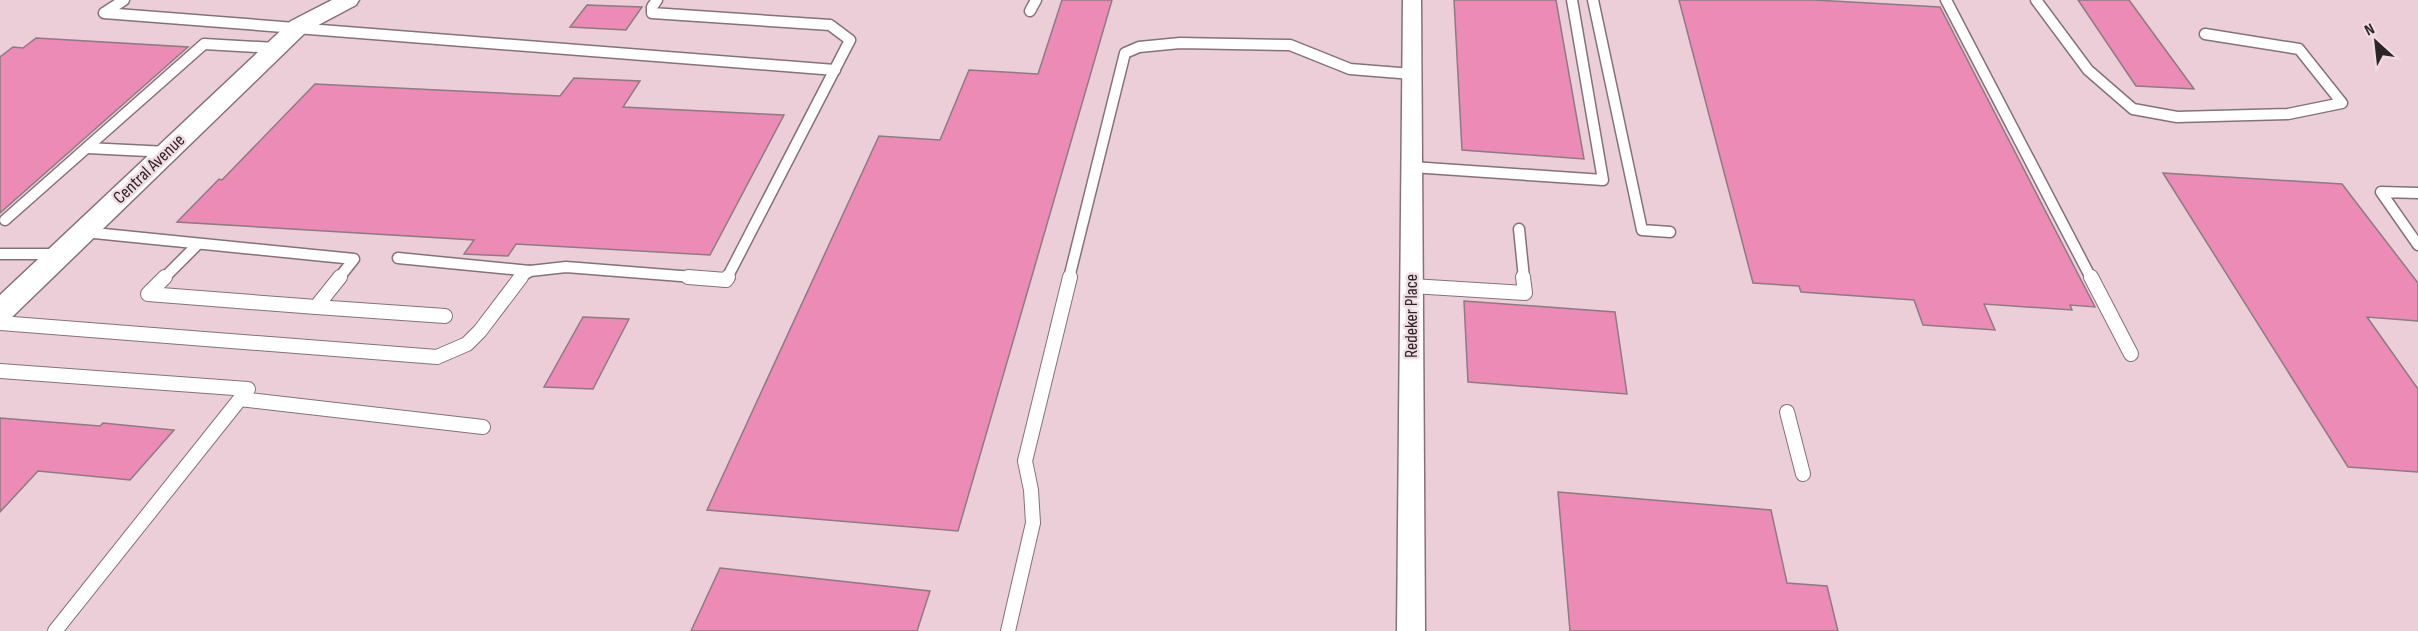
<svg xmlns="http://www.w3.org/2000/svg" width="2418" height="631" viewBox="0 0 2418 631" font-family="'Sofia Sans Condensed',sans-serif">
	<rect width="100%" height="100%" fill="#f2dce4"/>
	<rect fill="#ecced9" x="0" y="0" width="2418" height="631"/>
	<g fill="#eb8bb6" stroke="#8e7b82" stroke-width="1.5">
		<polygon points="1062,0 1112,0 958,531 707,510 879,136 940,140 969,70 1038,74"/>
		<polygon points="1454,0 1556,0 1584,159 1462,150"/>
		<polygon points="1679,0 1815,0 1940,7 2095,307 2070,305 2072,310 1984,304 1995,330 1923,325 1914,300 1801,292 1799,286 1753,283"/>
		<polygon points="2078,0 2129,0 2194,89 2136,86"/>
		<polygon points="587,5 642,7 626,30 570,27"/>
		<polygon points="36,38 188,47 0,213 0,57 13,47 23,48"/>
		<polygon points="574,78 640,81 623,107 784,115 710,255 516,244 508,256 464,254 474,240 177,222 219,179 222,180 315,84 560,96"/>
		<polygon points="2163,173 2342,184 2418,283 2418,321 2367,317 2418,389 2418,472 2348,467"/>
		<polygon points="1464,301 1615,312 1627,394 1468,382"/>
		<polygon points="583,317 629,319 593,389 544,387"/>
		<polygon points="0,418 100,426 103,423 174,430 130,480 38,471 0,512"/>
		<polygon points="1558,492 1771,510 1787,583 1827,586 1838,631 1570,631"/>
		<polygon points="720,568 930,591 917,631 691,631"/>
	</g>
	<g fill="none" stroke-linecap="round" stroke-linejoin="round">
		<g stroke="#857179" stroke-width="13">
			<g id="service-far1">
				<polyline points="124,0 104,13 835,70"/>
				<polyline points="657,0 652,7 652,13 830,25 850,40 727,278"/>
				<polyline points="1593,0 1642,230 1670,232"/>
				<polyline points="1946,0 2091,278"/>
				<polyline points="2036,0 2088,70 2133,109 2177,117 2288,114 2342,103 2299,49 2205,34"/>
				<polyline points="1030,11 1036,0"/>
				<polyline points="87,148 168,152"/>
				<polyline points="1412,167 1603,180 1572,0"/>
				<polyline points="2418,193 2381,192 2418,245"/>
				<polyline points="5,220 204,44 276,48"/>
				<polyline points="1519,229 1524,278"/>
				<polyline points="84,232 354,259 339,278"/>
				<polyline points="0,254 60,254"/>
				<polyline points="398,258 530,271"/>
				<polyline points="164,278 198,244"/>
				<polyline points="519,278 530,271 566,267 706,278"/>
				<polyline points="1069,278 1125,53 1139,47 1180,43 1290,45 1350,69 1412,74"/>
			</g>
		</g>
		<g stroke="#857179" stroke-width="16">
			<g id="service">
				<polyline points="165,277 148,294 316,307 340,277"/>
				<polyline points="688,277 726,280 728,277"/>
				<polyline points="2091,277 2131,354"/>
				<polyline points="1412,286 1525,293 1523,277"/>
				<polyline points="316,307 445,316"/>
				<polyline points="0,323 437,357 467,344 480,331 521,277"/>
				<polyline points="0,371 248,389 55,631"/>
				<polyline points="240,399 483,427"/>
				<polyline points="1787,412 1803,474"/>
				<polyline points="1008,631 1033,523 1031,490 1025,461 1070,277"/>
			</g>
		</g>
		<g stroke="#857179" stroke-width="3">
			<polygon id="minor" points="1403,0 1421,0 1425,631 1397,631"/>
		</g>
		<g stroke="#857179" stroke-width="3">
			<polygon id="tertiary" points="332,0 359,0 356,5 307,31 10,319 0,322 0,295 291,21"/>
		</g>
		<use href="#service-far1" stroke="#fff" stroke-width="10"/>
		<use href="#service" stroke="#fff" stroke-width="14"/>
		<use href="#minor" fill="#fff" fill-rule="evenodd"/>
		<use href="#tertiary" fill="#fff" fill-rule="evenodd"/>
	</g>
	<g text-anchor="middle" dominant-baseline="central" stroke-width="5" stroke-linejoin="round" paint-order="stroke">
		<g font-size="18" fill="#2c2427" stroke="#f2dce4">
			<text transform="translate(149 169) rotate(-44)">Central Avenue</text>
			<text transform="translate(1411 316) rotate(-90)">Redeker Place</text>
		</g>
	</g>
	<g transform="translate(2376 42) rotate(333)" stroke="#f2dce4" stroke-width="4.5" paint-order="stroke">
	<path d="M0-4.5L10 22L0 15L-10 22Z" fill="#2c2427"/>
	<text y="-9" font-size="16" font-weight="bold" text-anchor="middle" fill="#2c2427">N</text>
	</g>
</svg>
